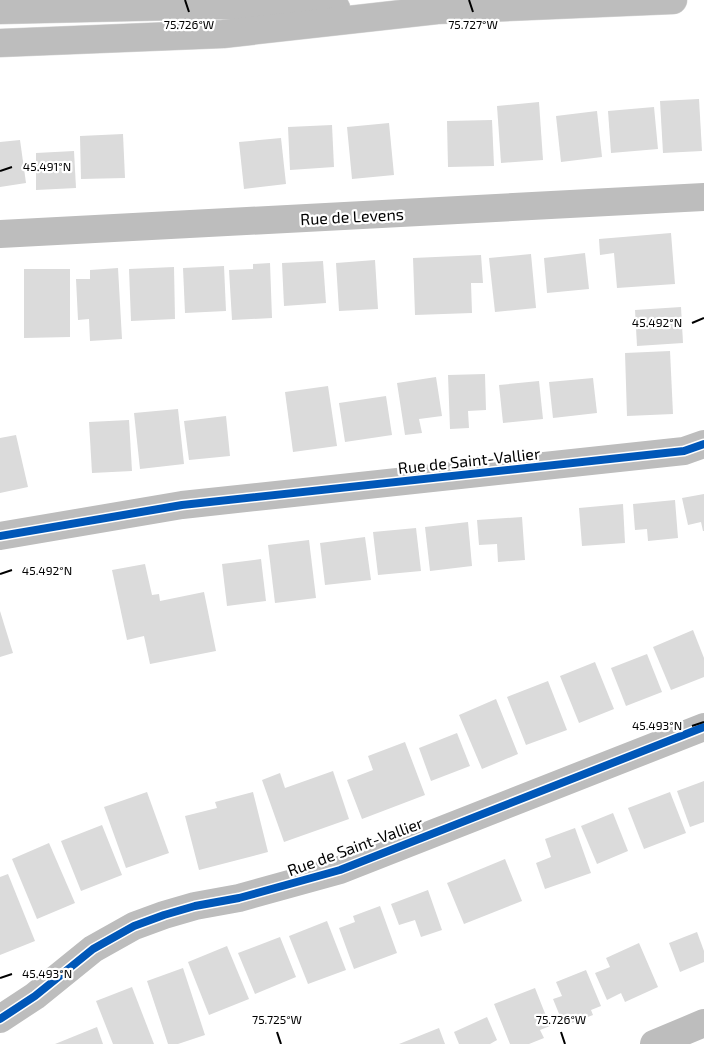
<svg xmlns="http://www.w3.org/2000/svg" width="704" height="1044" viewBox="0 0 704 1044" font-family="'Exo 2',sans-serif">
	<rect width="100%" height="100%" fill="#fff"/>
	<g fill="#dbdbdb">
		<polygon points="699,99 702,151 663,153 660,101"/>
		<polygon points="539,102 543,160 501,163 497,106"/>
		<polygon points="654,107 658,149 611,153 608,111"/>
		<polygon points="597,111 602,157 561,162 556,116"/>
		<polygon points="492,120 494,166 448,167 447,121"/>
		<polygon points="389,123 394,175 352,179 347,127"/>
		<polygon points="332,125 334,167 290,170 288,127"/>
		<polygon points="123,134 125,178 81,179 80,136"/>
		<polygon points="281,138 286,184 244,189 239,142"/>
		<polygon points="20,140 26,183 0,187 0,142"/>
		<polygon points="74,151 76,188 36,190 36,153"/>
		<polygon points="671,233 675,284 617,288 614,253 600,255 599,239"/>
		<polygon points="585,253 589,289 547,293 544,258"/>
		<polygon points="531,254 536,308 495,312 489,258"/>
		<polygon points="481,255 483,283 471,283 472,313 415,315 413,258"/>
		<polygon points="375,260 378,309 339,311 336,263"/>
		<polygon points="323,261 326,303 284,306 282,263"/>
		<polygon points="270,263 272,318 232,320 229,270 253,269 253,264"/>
		<polygon points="224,266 226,311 185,313 183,268"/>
		<polygon points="174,267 175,319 131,321 129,269"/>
		<polygon points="118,268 122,339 90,341 89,319 78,320 76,279 90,279 90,270"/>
		<polygon points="24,269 70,269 70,337 24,338"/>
		<polygon points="681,307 683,343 637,346 635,310"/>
		<polygon points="670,351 673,414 627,416 625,353"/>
		<polygon points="485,374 486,410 468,411 469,428 450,429 448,375"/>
		<polygon points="436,377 442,416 419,419 422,433 405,435 397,383"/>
		<polygon points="593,378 597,413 553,418 549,382"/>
		<polygon points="539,381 543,419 503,423 499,385"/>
		<polygon points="328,386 337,446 293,452 285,392"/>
		<polygon points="386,396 392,435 345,442 339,403"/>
		<polygon points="178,409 184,464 140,469 134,413"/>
		<polygon points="226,416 230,456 189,460 184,421"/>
		<polygon points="129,420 132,471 92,473 89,422"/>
		<polygon points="16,435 28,487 0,493 0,438"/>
		<polygon points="704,494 704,531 703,531 701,522 688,525 682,498"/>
		<polygon points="675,500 678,538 648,541 647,529 635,530 633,504"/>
		<polygon points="623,504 625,543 582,546 579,508"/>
		<polygon points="522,517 525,560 498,562 497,544 479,545 477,520"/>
		<polygon points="468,522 472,566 430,571 425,527"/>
		<polygon points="416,528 421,571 378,575 373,532"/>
		<polygon points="365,537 371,580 325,585 320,543"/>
		<polygon points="309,540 316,598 275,603 268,545"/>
		<polygon points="261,559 266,601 227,606 222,564"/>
		<polygon points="145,564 152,595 159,594 160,601 204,592 216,651 150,664 144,636 127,640 112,570"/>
		<polygon points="0,611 13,653 0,657"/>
		<polygon points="693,630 704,658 704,677 671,690 653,647"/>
		<polygon points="647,654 662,692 626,706 611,668"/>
		<polygon points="595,662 614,709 579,723 560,676"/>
		<polygon points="548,681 567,730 526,745 507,697"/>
		<polygon points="496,699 518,754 482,769 459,715"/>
		<polygon points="457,733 470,766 431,781 419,748"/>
		<polygon points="405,742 425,795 362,819 347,780 373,770 368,756"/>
		<polygon points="333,771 349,819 284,842 262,780 280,773 285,788"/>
		<polygon points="704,781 704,822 690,827 677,791"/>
		<polygon points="147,792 169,853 126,868 104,807"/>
		<polygon points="253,792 268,852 199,870 185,816 217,808 215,802"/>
		<polygon points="670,792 686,833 644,849 628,808"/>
		<polygon points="613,813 628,851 597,864 581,826"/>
		<polygon points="102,825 122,875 81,891 61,841"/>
		<polygon points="575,828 591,873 545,889 536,863 551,857 545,839"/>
		<polygon points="49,843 75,903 37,919 12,859"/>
		<polygon points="505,859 522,901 464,924 447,883"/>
		<polygon points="8,874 35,941 0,955 0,877"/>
		<polygon points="428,890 442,930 421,937 415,920 399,925 391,904"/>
		<polygon points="380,906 397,953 354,969 339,928 355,922 353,916"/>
		<polygon points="327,921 346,970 308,984 289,936"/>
		<polygon points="697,932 704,951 704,962 680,972 669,943"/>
		<polygon points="280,937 296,977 255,994 238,953"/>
		<polygon points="639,943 658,987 625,1002 621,993 607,1000 595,973 610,967 606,958"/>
		<polygon points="227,946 249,999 209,1015 188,962"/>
		<polygon points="183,968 205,1035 178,1044 168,1044 147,981"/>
		<polygon points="586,970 601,1006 591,1010 593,1015 564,1026 553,999 562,996 556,982"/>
		<polygon points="132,987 154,1044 113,1044 96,1001"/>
		<polygon points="535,988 550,1026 540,1030 544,1038 529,1044 510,1044 494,1004"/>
		<polygon points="487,1017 497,1040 490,1044 459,1044 454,1032"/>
		<polygon points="97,1027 103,1044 55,1044"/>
		<polygon points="439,1028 445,1044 399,1044"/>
	</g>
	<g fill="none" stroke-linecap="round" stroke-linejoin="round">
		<g stroke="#dbdbdb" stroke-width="29">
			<g id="major">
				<polyline points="0,10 223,5 336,8"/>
				<polyline points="0,43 223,34 437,10 673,0"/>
			</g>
		</g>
		<g stroke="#bdbdbd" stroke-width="28">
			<polyline points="0,234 704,197"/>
			<polyline points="0,536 182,505 684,451 704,444"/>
			<polyline points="0,1019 35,996 93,949 134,926 164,915 195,906 239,898 340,870 704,727"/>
			<polyline points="654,1044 704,1023"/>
		</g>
		<use href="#major" stroke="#bdbdbd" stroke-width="28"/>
		<g stroke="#fff" stroke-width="11">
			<g id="cycleway">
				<polyline points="0,536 182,505 684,451 704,444"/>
				<polyline points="0,1019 35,996 93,949 134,926 164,915 195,906 239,898 340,870 704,727"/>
			</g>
		</g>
		<use href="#cycleway" stroke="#0057b8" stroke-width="8"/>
	</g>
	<path fill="none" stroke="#000" stroke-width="2" d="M185,0L189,12M469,0L473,12M0,171L12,167M692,323L704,318M0,574L12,570M692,726L704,722M0,978L12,974M277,1032L281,1044M561,1032L565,1044"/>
	<g text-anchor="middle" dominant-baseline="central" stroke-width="4.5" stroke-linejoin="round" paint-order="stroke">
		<g font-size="16" fill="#000" stroke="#fff">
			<text transform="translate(352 216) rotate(-3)">Rue de Levens</text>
			<text transform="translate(469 460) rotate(-6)">Rue de Saint-Vallier</text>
			<text transform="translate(355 846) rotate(-20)">Rue de Saint-Vallier</text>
		</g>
	</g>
	<g font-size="12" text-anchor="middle" fill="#000" stroke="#fff" stroke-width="4.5" stroke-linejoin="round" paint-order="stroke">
		<text x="189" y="29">75.726°W</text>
		<text x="473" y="29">75.727°W</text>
		<text x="47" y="171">45.491°N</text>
		<text x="657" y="327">45.492°N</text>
		<text x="47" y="575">45.492°N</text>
		<text x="657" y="730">45.493°N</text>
		<text x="47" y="978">45.493°N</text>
		<text x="277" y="1024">75.725°W</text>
		<text x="561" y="1024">75.726°W</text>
	</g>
</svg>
